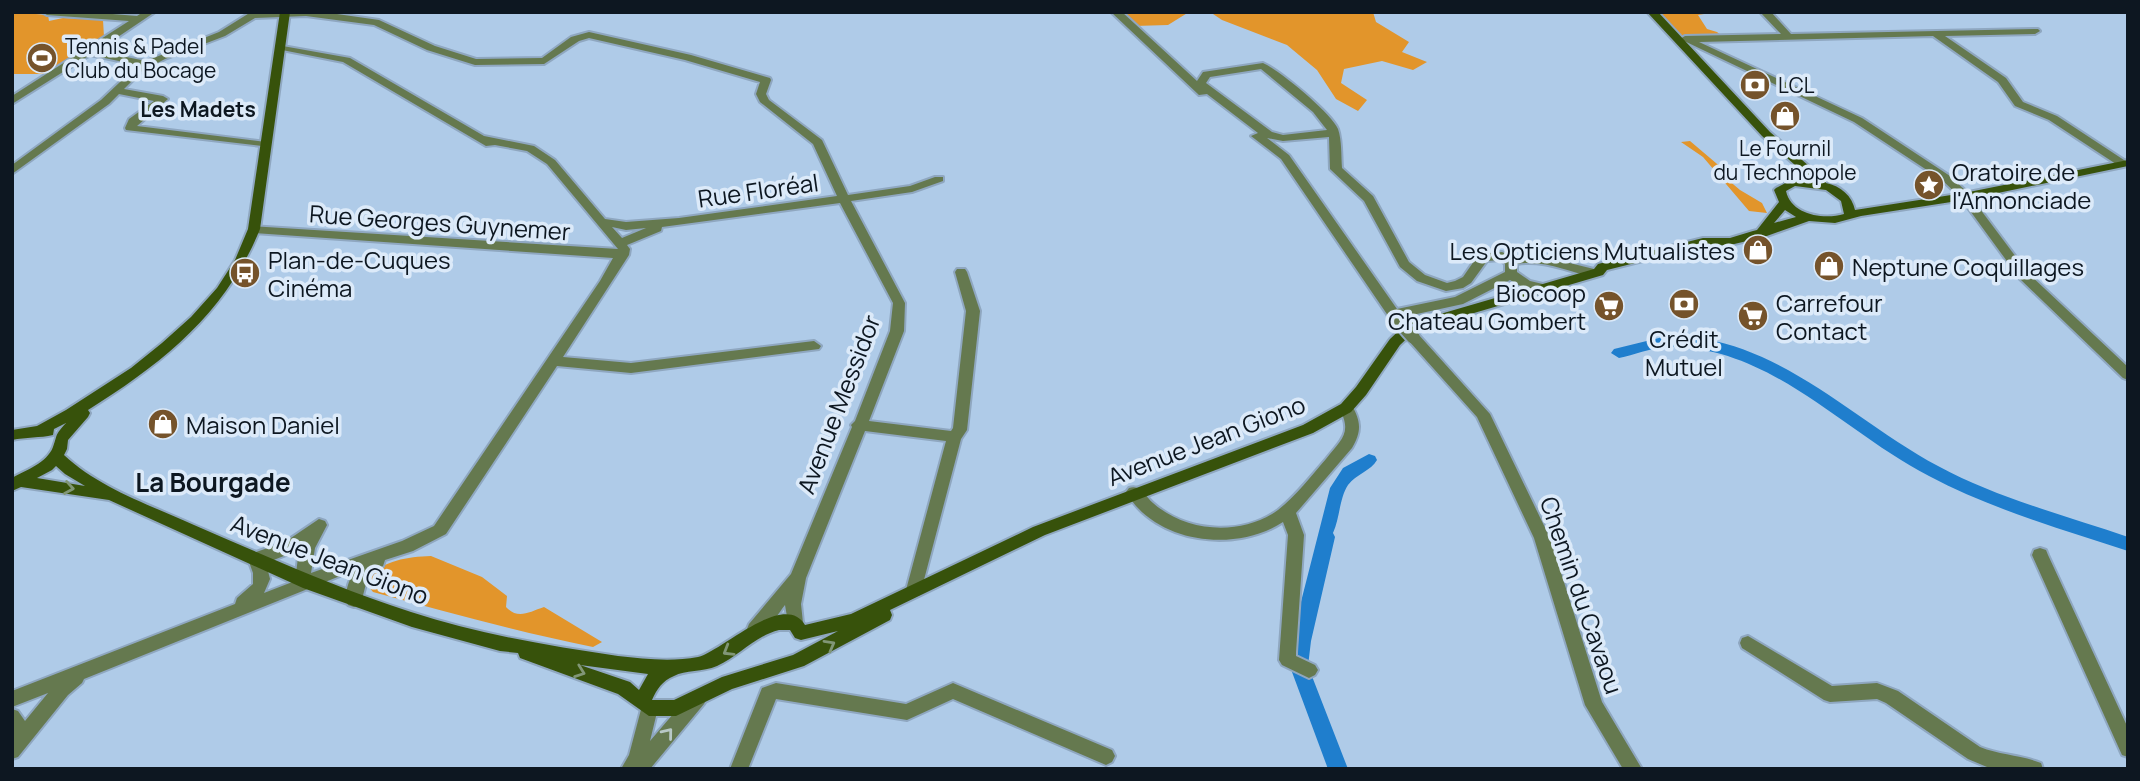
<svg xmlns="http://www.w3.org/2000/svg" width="2140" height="781" viewBox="0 0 2140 781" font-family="Manrope,sans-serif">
	<rect width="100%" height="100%" fill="#afcbe8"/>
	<g fill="#e2952b">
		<polygon points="12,12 48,15 49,21 63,18 103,20 104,37 45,74 12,74"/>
		<polygon points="1122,12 1189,12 1168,25 1134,26"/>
		<polygon points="1210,12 1373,12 1376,22 1409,42 1402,52 1427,62 1413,70 1382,61 1344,69 1341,83 1367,100 1358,111 1336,99 1317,70 1287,45 1222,20"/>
		<polygon points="1652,12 1716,12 1698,15 1707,29 1717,32 1724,38 1675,40"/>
		<polygon points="1690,141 1723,169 1727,179 1740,190 1762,203 1767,213 1749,211 1703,157 1681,142"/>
		<path d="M431,556L482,577L507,596L506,607C518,620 529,612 544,607L602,642L593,647C519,632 446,612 373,592L369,587L368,578C384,560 407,557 431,556Z"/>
	</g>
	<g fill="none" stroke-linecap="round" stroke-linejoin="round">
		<g fill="#1f7ecd" fill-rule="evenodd">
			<path d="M1663,337C1677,337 1692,336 1705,339C1794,355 1861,425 1938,466C1997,498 2064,515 2128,537V551C2061,529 1991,509 1929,476C1843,432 1769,344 1666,347C1650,348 1634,355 1619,358L1611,353L1614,349Z"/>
			<path d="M1369,454L1375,456L1377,460C1371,471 1356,474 1348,485C1339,499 1340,518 1333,533L1335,537L1311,641L1308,666L1348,769H1328L1292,672L1295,667L1291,661V641L1330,488L1343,468Z"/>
		</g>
		<g stroke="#8fa7c0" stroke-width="4">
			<g id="street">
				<path d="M42,12H88L137,16L143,12H155L97,51L146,61L219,32L251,12H323L379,20L435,46L476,59L542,58L571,37L589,32L691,55L770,78L771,80L766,94L769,100L822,140L848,195L910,186L935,177H943V181L912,192L851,201L905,303L904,331L869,421L951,431L953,428L966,311L955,272L957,269H965L967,272L980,311L967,430L961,439L920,595L914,597L908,595L906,590L946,441L865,431L806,578L801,604L803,623L801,628L795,630L789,628L785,605C776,616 764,640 749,634L747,629L749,624L791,574L852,427L851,425L855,421L890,331L893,303L840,203L662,227L661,231L627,245L630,249L629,255L563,357L631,363L814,341L821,346L819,349L631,373L557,366L446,534L413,551L385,560L383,566C363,575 367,588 360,605L354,607L348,605C343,594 349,580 355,570L84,679L82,683L68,695L18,757L12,759V709L18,711L25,721L48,693L12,707V691L235,604L237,598L253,584V573L248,559L250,554L285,542L319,519L325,521L327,525L315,548L311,573L402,541L434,526L600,281L613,258L254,233L248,229L250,226L618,249L547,164L527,151L495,145L486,146L343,62L277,49V45L350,58L484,136L534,146L555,160L605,219L626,222L679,218L837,196L813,144L760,102L756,94L760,82L685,60L589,38L579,41L544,64L475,65L427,50L374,25L306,16L255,18L225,36L165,59L142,71L124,89L163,96L168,99L137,126L266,142L270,143V147L126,130L125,128L129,119L154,101L119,94L109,104L12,174V165L101,100L138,65L90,55L12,104V96L129,21L47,15ZM612,227L626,230L646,228L622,238ZM299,550L295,581L264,593L270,579L266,563Z"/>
				<path d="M1111,12H1122L1197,81L1203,72L1263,63C1279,70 1331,113 1338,129C1342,141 1341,155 1342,168L1373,196L1409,262L1425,275L1447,283L1455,281L1463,277L1479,254L1502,252L1513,257L1541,256L1598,270L1600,273L1594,277C1569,272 1543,259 1517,264V272L1530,281L1547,285L1548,288L1547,291C1534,293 1521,287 1510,280L1463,304L1403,317L1405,320L1403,323H1393L1281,159L1251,136L1258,133L1207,94L1199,95ZM1261,69L1313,112L1327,130L1283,135L1272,132L1206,83L1210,77ZM1329,137L1330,169L1364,201L1400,267L1417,281L1446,291L1463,288L1471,283L1487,261L1500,260L1505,264V272L1455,297L1397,309L1289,155L1267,138L1283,141Z"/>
				<polygon points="1760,12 1771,12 1791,34 2038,29 2040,31 2035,34 1945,36 2006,78 2023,102 2057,116 2127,162 2127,166 2119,166 2049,120 2015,106 1998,82 1933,36 1699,42 1862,118 1950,176 1968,193 2028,273 2128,367 2128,380 2123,378 2020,279 1960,197 1942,180 1854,122 1680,39 1685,36 1781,34"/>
				<polygon points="1413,332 1418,334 1490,414 1550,538 1602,702 1642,769 1623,769 1585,705 1534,538 1477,417 1408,340 1406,337 1408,334"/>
				<path d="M1346,403L1351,404C1361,421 1362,431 1352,448L1296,513L1304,535L1296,652V656L1315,665L1318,670L1315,675L1309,678L1282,665L1279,660L1288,535L1283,522C1236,553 1156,544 1126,492L1129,488C1141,484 1145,496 1153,503C1187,533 1242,536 1278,510C1296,496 1311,476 1326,459C1341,440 1353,433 1339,408Z"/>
				<polygon points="2040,548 2046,550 2048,555 2128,728 2128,757 2122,755 2032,555 2034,550"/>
				<path d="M1748,636L1832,686L1877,683L1898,691L1980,747C2000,755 2021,755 2041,763L2043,769L1987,767L1968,759L1886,703L1877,699L1830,702L1824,700L1742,648L1740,643L1742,638Z"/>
				<polygon points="776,683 906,704 953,683 1112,750 1115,756 1112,762 1106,765 953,699 907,720 776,699 748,769 730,769 762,688"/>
				<polygon points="698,690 704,692 707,698 704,704 650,769 621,769 629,755 643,702 649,700 655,702 658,708 650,741 692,692"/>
			</g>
		</g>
		<g stroke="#8fa7c0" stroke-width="4">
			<path id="secondary" d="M280,12H290L260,229C226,313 163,363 88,410L90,413L88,417L68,440L67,449L64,455C99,488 150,505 194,525C266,556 336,588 411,612C478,634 549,646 618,656C644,659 672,662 698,657C722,651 784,590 805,625L851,614L1033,527L1303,425L1341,404L1356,387L1390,339L1406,324L1594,269L1598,264L1703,238H1730L1753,231L1757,230L1779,202L1774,190L1776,188L1793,179L1813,181L1762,136L1647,12H1658L1770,132L1825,180L1826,183C1841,186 1852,196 1855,210L1964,193L2128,160V166L1964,200L1861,216L1835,223L1809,221L1764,237L1730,245L1703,246L1607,270L1603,275L1416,330L1400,345L1366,395L1351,412L1313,433L1045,535L890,610L892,615L890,620L804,666L732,689L676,716H649L618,694L520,658L518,653L500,651L412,627L303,588L109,500L21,487L12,491V478C26,470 47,463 53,447C58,434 54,436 66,423L54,429L53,435C40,438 26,437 12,440V430L37,426L66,410L131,368L162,343L191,317L217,288L235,260L248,229ZM1795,186L1826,190L1841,201L1844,214C1824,220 1791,215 1786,191ZM1785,210L1796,217L1774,223ZM56,466L65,474L85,486L37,478L52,470ZM779,630H790L795,638L801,640L838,631L793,655L722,677L674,700H652C657,689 662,681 674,676C685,670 703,672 717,666C739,656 755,636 779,630ZM580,665L648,674L639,690L630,682Z"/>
		</g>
		<use href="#street" fill="#65794f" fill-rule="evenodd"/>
		<use href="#secondary" fill="#37520b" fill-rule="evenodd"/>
		<g stroke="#8fa7c0" stroke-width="17" stroke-linecap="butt">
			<polyline id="street-bridge" points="1398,320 1413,337"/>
		</g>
		<use href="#street-bridge" stroke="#65794f" stroke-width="13"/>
	</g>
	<defs><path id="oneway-chevron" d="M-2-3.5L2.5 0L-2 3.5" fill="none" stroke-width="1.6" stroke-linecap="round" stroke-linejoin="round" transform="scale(1.75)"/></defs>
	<g stroke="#819676">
		<use href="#oneway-chevron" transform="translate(69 488) rotate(10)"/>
		<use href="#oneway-chevron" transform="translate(830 645) rotate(-29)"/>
		<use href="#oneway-chevron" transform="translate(728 651) rotate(149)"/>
		<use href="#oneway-chevron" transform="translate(580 672) rotate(20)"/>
	</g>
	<use stroke="#b8c8c6" href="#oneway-chevron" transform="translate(668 733) rotate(-51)"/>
	<defs>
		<g id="stadium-disc" transform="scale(1.575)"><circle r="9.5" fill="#75532b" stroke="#dceaf9"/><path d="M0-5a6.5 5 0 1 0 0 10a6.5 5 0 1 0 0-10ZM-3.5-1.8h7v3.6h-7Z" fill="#fff"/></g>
		<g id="bank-disc" transform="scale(1.575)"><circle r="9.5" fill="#75532b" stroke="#dceaf9"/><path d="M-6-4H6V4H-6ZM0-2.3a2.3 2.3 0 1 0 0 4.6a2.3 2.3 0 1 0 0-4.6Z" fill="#fff"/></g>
		<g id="shop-disc" transform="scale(1.575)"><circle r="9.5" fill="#75532b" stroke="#dceaf9"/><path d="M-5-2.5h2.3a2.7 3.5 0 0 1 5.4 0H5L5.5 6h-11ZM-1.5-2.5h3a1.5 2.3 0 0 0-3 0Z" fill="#fff"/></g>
		<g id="sight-disc" transform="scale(1.575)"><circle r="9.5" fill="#75532b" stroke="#dceaf9"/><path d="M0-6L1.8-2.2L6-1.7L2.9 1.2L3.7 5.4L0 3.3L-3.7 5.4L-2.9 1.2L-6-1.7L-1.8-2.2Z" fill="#fff"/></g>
		<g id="bus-disc" transform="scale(1.575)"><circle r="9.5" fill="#75532b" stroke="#dceaf9"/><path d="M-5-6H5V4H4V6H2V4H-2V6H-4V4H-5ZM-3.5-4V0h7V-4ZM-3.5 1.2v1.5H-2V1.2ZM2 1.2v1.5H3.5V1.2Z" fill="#fff"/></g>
		<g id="supermarket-disc" transform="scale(1.575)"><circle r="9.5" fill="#75532b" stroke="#dceaf9"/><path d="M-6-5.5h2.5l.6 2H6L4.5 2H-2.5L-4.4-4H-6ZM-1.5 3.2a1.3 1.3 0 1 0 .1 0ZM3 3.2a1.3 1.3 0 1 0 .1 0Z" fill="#fff"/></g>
	</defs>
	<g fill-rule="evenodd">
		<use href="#stadium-disc" x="42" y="58"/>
		<use href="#bank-disc" x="1755" y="85"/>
		<use href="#shop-disc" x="1785" y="116"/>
		<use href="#sight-disc" x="1929" y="185"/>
		<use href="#shop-disc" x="1758" y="250"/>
		<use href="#shop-disc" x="1829" y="266"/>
		<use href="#bus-disc" x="245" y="273"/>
		<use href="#bank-disc" x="1684" y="304"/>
		<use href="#supermarket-disc" x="1609" y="306"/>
		<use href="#supermarket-disc" x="1753" y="316"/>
		<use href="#shop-disc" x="163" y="424"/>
	</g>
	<g text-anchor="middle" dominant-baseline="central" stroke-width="7" stroke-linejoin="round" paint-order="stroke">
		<g font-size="21" fill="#0d1721" stroke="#dceaf9" text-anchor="start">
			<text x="65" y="46">Tennis &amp; Padel<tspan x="65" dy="24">Club du Bocage</tspan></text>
			<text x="1778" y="85">LCL</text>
			<text x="1785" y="148" text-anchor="middle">Le Fournil<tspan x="1785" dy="24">du Technopole</tspan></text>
		</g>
		<g font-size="21" font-weight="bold" fill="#0d1721" stroke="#dceaf9">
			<text x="198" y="109">Les Madets</text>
		</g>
		<g font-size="24" fill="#0d1721" stroke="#dceaf9" text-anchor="start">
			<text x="1952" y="171">Oratoire de<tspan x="1952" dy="28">l'Annonciade</tspan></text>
			<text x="1735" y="250" text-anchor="end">Les Opticiens Mutualistes</text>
			<text x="268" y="259">Plan-de-Cuques<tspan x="268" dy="28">Cinéma</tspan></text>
			<text x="1852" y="266">Neptune Coquillages</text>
			<text x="1586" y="292" text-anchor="end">Biocoop<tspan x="1586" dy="28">Chateau Gombert</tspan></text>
			<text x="1776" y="302">Carrefour<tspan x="1776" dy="28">Contact</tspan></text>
			<text x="1684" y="338" text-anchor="middle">Crédit<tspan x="1684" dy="28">Mutuel</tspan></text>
			<text x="186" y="424">Maison Daniel</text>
		</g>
		<g font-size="24" fill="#0d1721" stroke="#dceaf9">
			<text transform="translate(758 190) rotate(-8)">Rue Floréal</text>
			<text transform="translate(440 222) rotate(4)">Rue Georges Guynemer</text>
			<text transform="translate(838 404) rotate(-69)">Avenue Messidor</text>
			<text transform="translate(1206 440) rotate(-21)">Avenue Jean Giono</text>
			<text transform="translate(330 559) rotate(21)">Avenue Jean Giono</text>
			<text transform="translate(1582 595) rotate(71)">Chemin du Cavaou</text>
		</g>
		<g font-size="26" font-weight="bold" fill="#0d1721" stroke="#dceaf9">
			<text x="213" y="482">La Bourgade</text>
		</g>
	</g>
	<rect width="2140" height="781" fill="none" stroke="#0d1721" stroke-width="28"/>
</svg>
